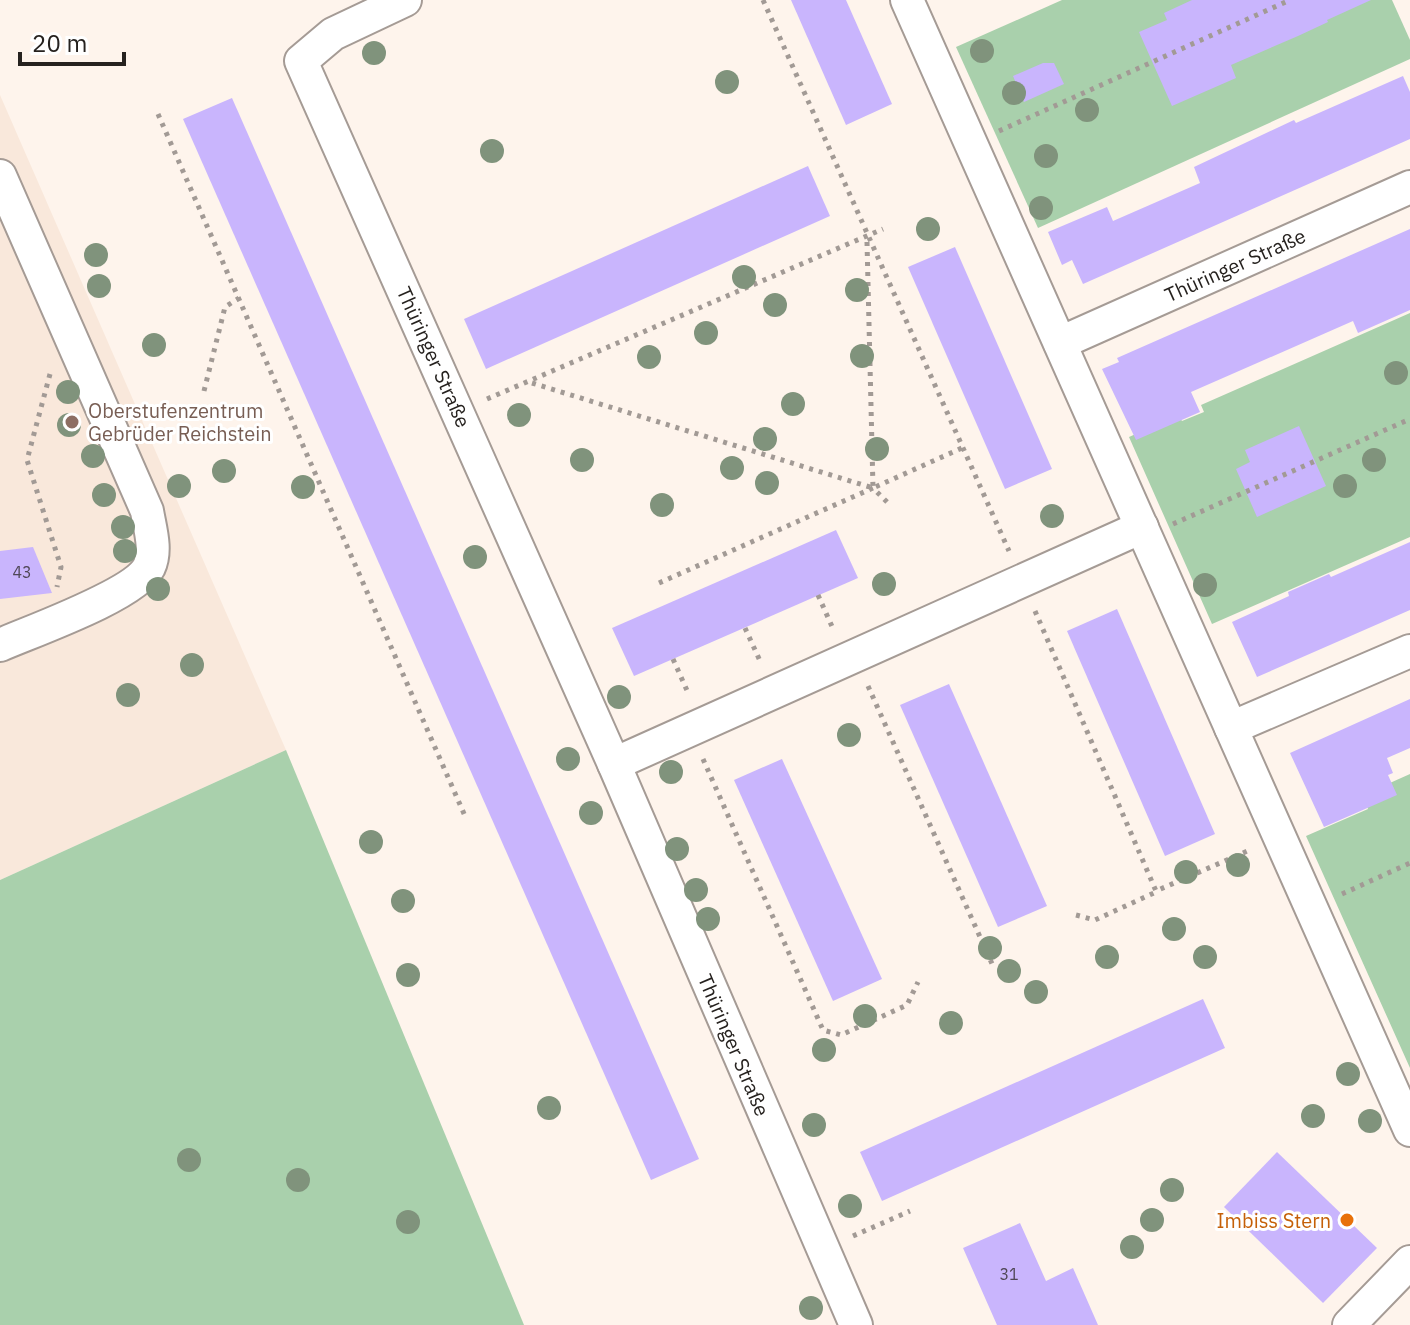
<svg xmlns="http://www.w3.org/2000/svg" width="1410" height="1325" viewBox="0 0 1410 1325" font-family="'IBM Plex Sans',sans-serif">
	<rect width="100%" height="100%" fill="#fef4ec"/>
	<polygon fill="#f9e8db" points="0,95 286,750 0,880"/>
	<g fill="#a9d0ac">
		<polygon points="1062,0 1392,0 1410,40 1410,59 1038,228 956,47"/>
		<polygon points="1410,313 1410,537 1212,624 1129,437 1178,415 1182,421 1204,412 1201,405"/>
		<polygon points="286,750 524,1325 0,1325 0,880"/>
		<polygon points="1410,774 1410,1068 1306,836 1368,809 1363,795"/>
	</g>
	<g fill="#c9b5fd">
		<polygon points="791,0 846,0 892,104 846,125"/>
		<polygon points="1192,0 1371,0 1327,20 1328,22 1298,36 1231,65 1236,78 1172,106 1139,32 1167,20 1164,13"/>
		<polygon points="1043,63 1054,63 1064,84 1024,102 1013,76"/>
		<polygon points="1403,76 1410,92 1410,139 1083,284 1072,260 1062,265 1048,232 1107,207 1113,221 1200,183 1194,167 1294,120 1296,123"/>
		<polygon points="232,98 699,1159 651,1180 183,119"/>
		<polygon points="808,166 830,216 486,369 464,319"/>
		<polygon points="1410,229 1410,310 1358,333 1353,321 1191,392 1200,412 1136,440 1102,369 1119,362 1117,358"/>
		<polygon points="955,247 1052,469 1005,489 908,267"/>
		<polygon points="1299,426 1326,486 1257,517 1236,469 1250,462 1245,450"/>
		<polygon points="836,530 858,578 634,676 612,628"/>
		<polygon points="1410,542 1410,610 1257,677 1232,622 1289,596 1288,592 1329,574 1331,577"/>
		<polygon points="33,547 52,593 0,599 0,551"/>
		<polygon points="1117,609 1215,834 1165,856 1067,631"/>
		<polygon points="949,684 1047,906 998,927 900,705"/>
		<polygon points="1410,699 1410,748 1387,758 1393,773 1388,775 1397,795 1324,827 1290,753"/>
		<polygon points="782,759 882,979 833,1001 734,780"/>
		<polygon points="1203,999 1225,1048 882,1201 860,1152"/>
		<polygon points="1277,1152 1377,1248 1323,1303 1224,1207"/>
		<polygon points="1020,1223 1046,1281 1073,1268 1098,1325 997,1325 963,1248"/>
	</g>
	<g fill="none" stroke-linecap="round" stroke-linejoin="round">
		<g stroke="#a59b95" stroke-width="36">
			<g id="street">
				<polyline points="405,0 333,34 301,61 614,764 1142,527"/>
				<polyline points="907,0 1410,1130"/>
				<path d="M0,176L147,511C150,529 157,550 149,567C135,595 32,631 0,645"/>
				<polyline points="1060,343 1410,187"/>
				<polyline points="1231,728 1410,651"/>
				<polyline points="614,764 856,1325"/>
				<polyline points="1349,1325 1410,1262"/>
			</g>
		</g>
		<g stroke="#a29a95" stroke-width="5" stroke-dasharray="4 6" stroke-linecap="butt">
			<polyline points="763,0 1009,551"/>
			<polyline points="158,114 465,816"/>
			<polyline points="999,131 1290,0"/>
			<polyline points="867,242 873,488"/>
			<polyline points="50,374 27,460 61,567 57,587"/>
			<polyline points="532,383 873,488 962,448"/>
			<polyline points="204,391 225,307 239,298"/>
			<polyline points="487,399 883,229"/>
			<polyline points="1173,524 1410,419"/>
			<polyline points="659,583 873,488 890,505"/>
			<polyline points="818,595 834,631"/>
			<polyline points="1035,611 1156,891 1252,849"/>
			<polyline points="745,628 761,663"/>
			<polyline points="673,659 689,695"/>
			<polyline points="868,686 993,966"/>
			<polyline points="703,759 823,1030 841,1035 907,1005 918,982"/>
			<polyline points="1342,894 1410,863"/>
			<polyline points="1076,915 1095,920 1156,892"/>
			<polyline points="853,1236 910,1211"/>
		</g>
		<use href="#street" stroke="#fff" stroke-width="32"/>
	</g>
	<g fill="#80937c">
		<circle cx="982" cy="51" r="12"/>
		<circle cx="374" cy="53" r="12"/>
		<circle cx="727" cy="82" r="12"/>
		<circle cx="1014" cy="93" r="12"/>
		<circle cx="1087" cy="110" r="12"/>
		<circle cx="492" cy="151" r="12"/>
		<circle cx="1046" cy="156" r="12"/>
		<circle cx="1041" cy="208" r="12"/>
		<circle cx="928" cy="229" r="12"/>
		<circle cx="96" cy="255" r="12"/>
		<circle cx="744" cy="277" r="12"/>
		<circle cx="99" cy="286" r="12"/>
		<circle cx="857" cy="290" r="12"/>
		<circle cx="775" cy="305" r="12"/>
		<circle cx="706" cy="333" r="12"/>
		<circle cx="154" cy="345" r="12"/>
		<circle cx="862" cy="356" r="12"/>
		<circle cx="649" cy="357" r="12"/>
		<circle cx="1396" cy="373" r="12"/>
		<circle cx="68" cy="392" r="12"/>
		<circle cx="793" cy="404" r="12"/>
		<circle cx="519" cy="415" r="12"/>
		<circle cx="69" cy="425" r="12"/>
		<circle cx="765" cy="439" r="12"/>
		<circle cx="877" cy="449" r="12"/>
		<circle cx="93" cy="456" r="12"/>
		<circle cx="582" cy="460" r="12"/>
		<circle cx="1374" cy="460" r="12"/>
		<circle cx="732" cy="468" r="12"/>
		<circle cx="224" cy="471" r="12"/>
		<circle cx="767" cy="483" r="12"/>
		<circle cx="179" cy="486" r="12"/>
		<circle cx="1345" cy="486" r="12"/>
		<circle cx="303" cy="487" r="12"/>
		<circle cx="104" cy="495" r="12"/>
		<circle cx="662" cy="505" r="12"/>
		<circle cx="1052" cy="516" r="12"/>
		<circle cx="123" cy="527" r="12"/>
		<circle cx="125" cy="551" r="12"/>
		<circle cx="475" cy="557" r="12"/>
		<circle cx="884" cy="584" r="12"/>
		<circle cx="1205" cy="585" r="12"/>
		<circle cx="158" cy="589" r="12"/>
		<circle cx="192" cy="665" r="12"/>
		<circle cx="128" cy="695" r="12"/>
		<circle cx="619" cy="697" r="12"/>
		<circle cx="849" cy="735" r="12"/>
		<circle cx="568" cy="759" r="12"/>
		<circle cx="671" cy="772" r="12"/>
		<circle cx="591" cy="813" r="12"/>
		<circle cx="371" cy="842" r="12"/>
		<circle cx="677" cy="849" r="12"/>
		<circle cx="1238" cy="865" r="12"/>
		<circle cx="1186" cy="872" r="12"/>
		<circle cx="696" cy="890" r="12"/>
		<circle cx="403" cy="901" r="12"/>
		<circle cx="708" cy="919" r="12"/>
		<circle cx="1174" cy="929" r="12"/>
		<circle cx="990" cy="948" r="12"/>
		<circle cx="1107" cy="957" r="12"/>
		<circle cx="1205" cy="957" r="12"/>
		<circle cx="1009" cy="971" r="12"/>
		<circle cx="408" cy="975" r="12"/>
		<circle cx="1036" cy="992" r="12"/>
		<circle cx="865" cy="1016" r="12"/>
		<circle cx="951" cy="1023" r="12"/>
		<circle cx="824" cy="1050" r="12"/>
		<circle cx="1348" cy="1074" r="12"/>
		<circle cx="549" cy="1108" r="12"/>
		<circle cx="1313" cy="1116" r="12"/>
		<circle cx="1370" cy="1121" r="12"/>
		<circle cx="814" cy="1125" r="12"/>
		<circle cx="189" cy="1160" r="12"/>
		<circle cx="298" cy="1180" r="12"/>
		<circle cx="1172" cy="1190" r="12"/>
		<circle cx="850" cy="1206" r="12"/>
		<circle cx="1152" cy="1220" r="12"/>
		<circle cx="408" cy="1222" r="12"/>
		<circle cx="1132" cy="1247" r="12"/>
		<circle cx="811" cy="1308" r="12"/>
	</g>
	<circle fill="#8d6e63" stroke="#fff" stroke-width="3" cx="72" cy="422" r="8"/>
	<circle fill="#e8710a" stroke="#fff" stroke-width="3" cx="1347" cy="1220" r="8"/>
	<g text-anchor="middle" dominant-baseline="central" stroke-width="6" stroke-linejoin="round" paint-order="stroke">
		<g font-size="16" fill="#4f4756">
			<text x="22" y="572">43</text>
			<text x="1009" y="1274">31</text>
		</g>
		<g font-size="20" fill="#26221f" stroke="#fff">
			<text transform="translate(1235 265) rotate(-24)">Thüringer Straße</text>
			<text transform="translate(434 357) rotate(66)">Thüringer Straße</text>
			<text transform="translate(734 1045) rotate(67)">Thüringer Straße</text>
		</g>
		<g font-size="20" fill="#785e54" stroke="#fff" text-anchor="start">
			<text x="88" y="410">Oberstufenzentrum<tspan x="88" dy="23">Gebrüder Reichstein</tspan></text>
		</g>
		<g font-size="20" fill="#c56008" stroke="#fff" text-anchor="end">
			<text x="1331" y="1220">Imbiss Stern</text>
		</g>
	</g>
	<path d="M20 52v12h104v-12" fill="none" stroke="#26221f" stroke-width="4"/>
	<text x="32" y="52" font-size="24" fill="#26221f" stroke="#ffffff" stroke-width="6" paint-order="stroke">20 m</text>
</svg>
